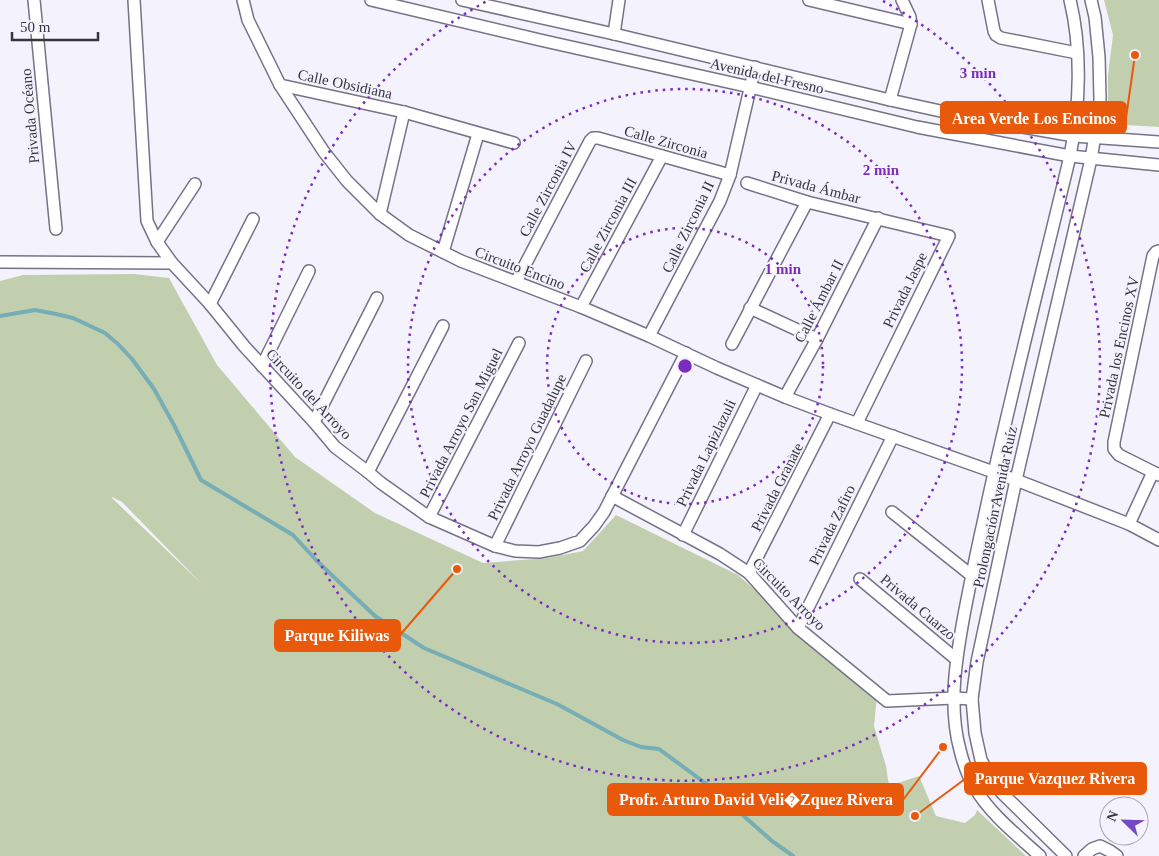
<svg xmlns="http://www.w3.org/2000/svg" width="1159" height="856" viewBox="0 0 1159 856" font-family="Georgia,serif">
	<rect width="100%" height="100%" fill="#f4f3fd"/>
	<g fill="#c2cfaf" fill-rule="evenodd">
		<polygon points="1104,0 1159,0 1159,127 1108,124 1108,75 1113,35"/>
		<path d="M134,274L169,278L217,365L295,457L375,513L483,563L548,558L583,551L616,515L738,575L877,697L874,726L886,766L889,786L919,776L936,816L965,823L975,815L977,810L1026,856H0V281L23,275ZM112,497L122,502L202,584L112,498Z"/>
	</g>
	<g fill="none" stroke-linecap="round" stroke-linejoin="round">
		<polyline stroke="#77adb4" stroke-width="4" points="0,316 35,310 56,314 73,318 105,333 118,344 132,359 154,389 174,425 201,480 293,535 317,561 375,616 424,648 557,704 623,740 641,747 659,749 712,788 772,841 793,856"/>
		<g stroke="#767288" stroke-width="14">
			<g id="minor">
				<polyline points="34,0 56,229"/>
				<polyline points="134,0 147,221 157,242 172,263 210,304 244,346 314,422 335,447 368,472 381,483 429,517 495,546 515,551 539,552 560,548 580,541 594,526 604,512 686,353"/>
				<polyline points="243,0 248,20 280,85 324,152 347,181 380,214 409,235 461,261 581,307 649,336 717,368 785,397 830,414 1016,480 1129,524 1159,540"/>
				<polyline points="371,0 540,40 750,87 917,127 1070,156 1159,165"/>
				<polyline points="462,0 614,34 890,100 977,119 1074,136 1159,142"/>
				<polyline points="809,0 911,24"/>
				<polyline points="988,0 994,31 996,35 1001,38 1077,53"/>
				<polyline points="614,34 619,0"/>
				<polyline points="280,85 404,112 514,143"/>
				<polyline points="890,100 911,24 910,17 902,0"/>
				<polyline points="747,183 807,202 949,236 857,423"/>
				<polyline points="380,214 404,112"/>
				<polyline points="157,242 195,184"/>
				<polyline points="1159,251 1156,252 1153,256 1114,442 1114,449 1119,455 1159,475"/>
				<polyline points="443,252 478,134"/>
				<polyline points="0,262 172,263"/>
				<polyline points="516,282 590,141 593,138 598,138 730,175"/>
				<polyline points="210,304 253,219"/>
				<polyline points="581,307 662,156"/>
				<polyline points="750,308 817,339"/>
				<polyline points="649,336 720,201 730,175 755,67"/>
				<polyline points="732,344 807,202"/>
				<polyline points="262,366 309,271"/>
				<polyline points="785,397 817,339 878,218"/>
				<polyline points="314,422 377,298"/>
				<polyline points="368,472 443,326"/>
				<polyline points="612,496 720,554 749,573 798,628 887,701 954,698 972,699"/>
				<polyline points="892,512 971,575"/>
				<polyline points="429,517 519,343"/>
				<polyline points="1129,524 1153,472"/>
				<polyline points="683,535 757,385"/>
				<polyline points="495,546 586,361"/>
				<polyline points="749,573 830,414"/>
				<polyline points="860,579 956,659"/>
				<polyline points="798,628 893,436"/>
				<path d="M1040,856C1017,835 991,815 975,788C968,777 963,762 960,750C948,706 956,659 964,615C970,584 976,554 983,523C1009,400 1041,278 1070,156C1080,106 1082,49 1070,0"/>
				<polyline points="1066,856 1002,793 991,778 981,760 975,733 972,699 977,662 1016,480 1091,159 1099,112 1100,99 1099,57 1095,17 1091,0"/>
				<polyline points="1084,856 1092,849 1100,846 1110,851 1117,856"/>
			</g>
		</g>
		<use href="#minor" stroke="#fff" stroke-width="11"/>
	</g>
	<g fill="none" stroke="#7b2cbf" stroke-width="2.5" stroke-dasharray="2.5 5">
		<circle cx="685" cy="366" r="138"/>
		<circle cx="685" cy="366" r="277"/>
		<path d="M883 1A415 415 0 1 1 487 1"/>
	</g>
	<g text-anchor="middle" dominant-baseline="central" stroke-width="4" stroke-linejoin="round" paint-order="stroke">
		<g font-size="15" fill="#37353f" stroke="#f4f3fd">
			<text transform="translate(767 76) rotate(13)">Avenida del Fresno</text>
			<text transform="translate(345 84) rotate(12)">Calle Obsidiana</text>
			<text transform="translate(30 116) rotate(-95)">Privada Océano</text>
			<text transform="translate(666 142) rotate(16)">Calle Zirconia</text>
			<text transform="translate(816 187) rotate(15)">Privada Ámbar</text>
			<text transform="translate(548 189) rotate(-62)">Calle Zirconia IV</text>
			<text transform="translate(608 225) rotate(-62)">Calle Zirconia III</text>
			<text transform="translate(688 227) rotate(-64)">Calle Zirconia II</text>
			<text transform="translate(520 268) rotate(21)">Circuito Encino</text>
			<text transform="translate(905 290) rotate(-64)">Privada Jaspe</text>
			<text transform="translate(819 301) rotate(-63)">Calle Ámbar II</text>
			<text transform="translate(1119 347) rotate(-78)">Privada los Encinos XV</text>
			<text transform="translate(309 394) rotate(47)">Circuito del Arroyo</text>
			<text transform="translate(461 423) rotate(-63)">Privada Arroyo San Miguel</text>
			<text transform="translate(527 447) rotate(-64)">Privada Arroyo Guadalupe</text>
			<text transform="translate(706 453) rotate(-64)">Privada Lapizlazuli</text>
			<text transform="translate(777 487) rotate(-63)">Privada Granate</text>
			<text transform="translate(995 507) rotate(-78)">Prolongación Avenida Ruíz</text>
			<text transform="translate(832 525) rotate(-64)">Privada Zafiro</text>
			<text transform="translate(789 594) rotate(45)">Circuito Arroyo</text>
			<text transform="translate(918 607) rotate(40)">Privada Cuarzo</text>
		</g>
	</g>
	<circle cx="685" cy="366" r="8" fill="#7b2cbf" stroke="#f4f3fd" stroke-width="2.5"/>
	<g font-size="15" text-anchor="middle" font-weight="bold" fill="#7b2cbf" stroke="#f4f3fd" stroke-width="4" stroke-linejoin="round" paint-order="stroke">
		<text x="978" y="78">3 min</text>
		<text x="881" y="175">2 min</text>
		<text x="783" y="274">1 min</text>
	</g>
	<path fill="none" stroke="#e8590c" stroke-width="2" d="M1135 55L1126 118M457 569L400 635M915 816L965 779M943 747L903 800"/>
	<g fill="#e8590c" stroke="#f4f3fd" stroke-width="2">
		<circle cx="1135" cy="55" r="5"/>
		<circle cx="457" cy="569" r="5"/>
		<circle cx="915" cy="816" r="5"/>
		<circle cx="943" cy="747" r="5"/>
	</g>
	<g fill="#e8590c" stroke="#e8590c" stroke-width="2">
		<rect x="941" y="102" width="185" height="31" rx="5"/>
		<rect x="275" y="620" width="125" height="31" rx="5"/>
		<rect x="965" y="763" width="181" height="31" rx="5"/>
		<rect x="608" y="784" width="295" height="31" rx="5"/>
	</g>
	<g font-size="16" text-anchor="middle" font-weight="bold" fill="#fff">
		<text x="1034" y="124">Area Verde Los Encinos</text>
		<text x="337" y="641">Parque Kiliwas</text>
		<text x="1055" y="784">Parque Vazquez Rivera</text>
		<text x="756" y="805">Profr. Arturo David Veli�Zquez Rivera</text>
	</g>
	<g transform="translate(1124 821) rotate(293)"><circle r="24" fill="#f4f3fd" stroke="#a8a7b1"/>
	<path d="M0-4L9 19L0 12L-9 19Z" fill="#744ac3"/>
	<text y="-8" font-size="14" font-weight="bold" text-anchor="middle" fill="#37353f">N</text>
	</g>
	<path d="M12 32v8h86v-8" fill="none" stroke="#37353f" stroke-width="2.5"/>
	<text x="20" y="32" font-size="15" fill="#37353f" stroke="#f4f3fd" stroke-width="4" paint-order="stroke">50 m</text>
</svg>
